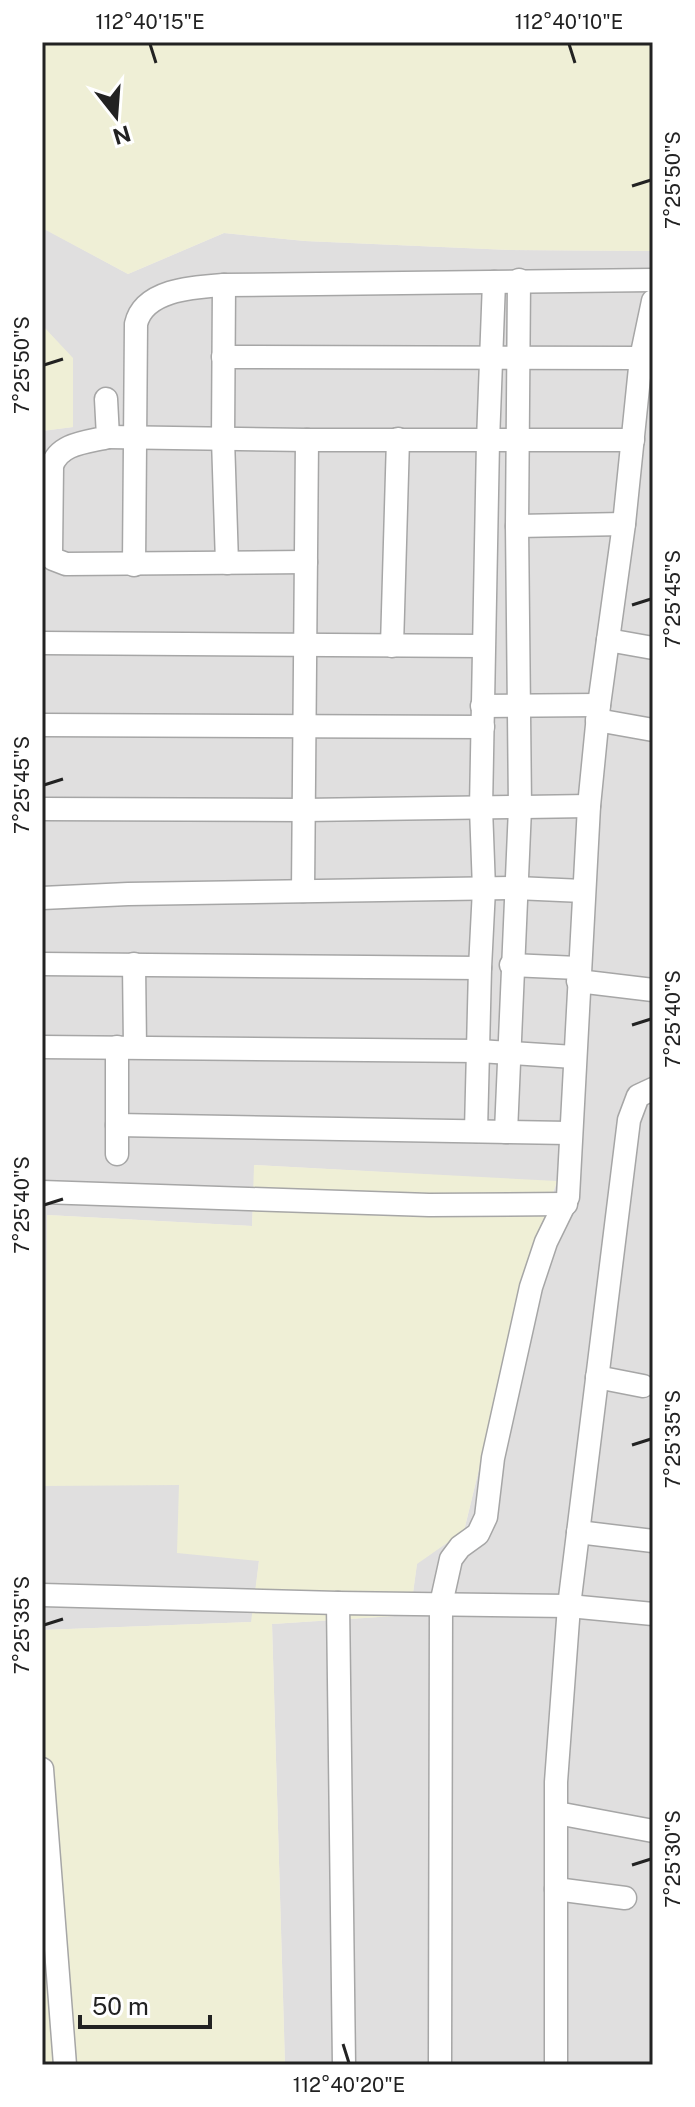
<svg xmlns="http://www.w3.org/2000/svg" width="695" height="2107" viewBox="0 0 695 2107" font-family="'Public Sans',sans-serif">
	<rect width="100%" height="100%" fill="#f2eee9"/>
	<polygon fill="#e0dfdf" points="43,228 128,274 224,233 305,241 511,250 653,251 653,2065 285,2065 272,1624 410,1615 417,1563 464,1531 531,1255 557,1182 255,1165 252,1226 47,1215 179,1485 259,1560 252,1622 42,1630 42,431 73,427 73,359 42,325"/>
	<g fill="#efefd6">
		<polygon points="42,42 653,42 653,251 511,250 305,241 224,233 128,274 42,228"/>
		<polygon points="42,325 73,358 73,427 42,431"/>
		<polygon points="254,1165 557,1181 531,1255 464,1531 417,1564 410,1615 272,1624 285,2065 42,2065 42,1630 251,1622 259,1561 177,1553 179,1485 44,1486 47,1215 252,1226"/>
	</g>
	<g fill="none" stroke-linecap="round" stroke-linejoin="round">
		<g stroke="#a6a6a6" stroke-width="25">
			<g id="minor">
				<polyline points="224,285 223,439 227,563"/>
				<polyline points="223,357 641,358"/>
				<path d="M106,399L108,437C88,442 59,443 52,466L51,554L53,559L66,564L306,562"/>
				<polyline points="108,437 307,440 633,440"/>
				<polyline points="517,526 624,524"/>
				<path d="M134,565L136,324C144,289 195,287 224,285L653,280"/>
				<polyline points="608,640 653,648"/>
				<polyline points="42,643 483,646"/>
				<polyline points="392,646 398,439"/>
				<polyline points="482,706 599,705"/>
				<polyline points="597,720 653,730"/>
				<polyline points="42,725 483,727"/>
				<polyline points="42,809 304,810 589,806"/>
				<polyline points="303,891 307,440"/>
				<polyline points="42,898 128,894 516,888 583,891"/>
				<polyline points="42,964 480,968"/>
				<polyline points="134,964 135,1047"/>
				<polyline points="511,965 578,968"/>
				<polyline points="578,981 653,990"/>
				<polyline points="42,1047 479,1051 574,1057"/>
				<polyline points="117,1047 117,1154"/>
				<polyline points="117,1125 569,1133"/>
				<polyline points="476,1131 480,968 484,889 481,808 488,441 494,282"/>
				<polyline points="506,1132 520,808 517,526 519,280"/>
				<polyline points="42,1192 429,1205 566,1204"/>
				<polyline points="597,1377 643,1386"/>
				<polyline points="578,1532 653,1541"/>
				<polyline points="42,1595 338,1603 569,1606 653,1614"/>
				<polyline points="338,1603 344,2065"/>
				<polyline points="42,1769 65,2065"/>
				<polyline points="557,1813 653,1831"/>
				<polyline points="556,1889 625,1898"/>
				<polyline points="440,2065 441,1604 451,1559 460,1547 478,1534 486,1517 493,1458 531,1287 546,1242 568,1197 589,806 599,705 624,524 641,358 653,301"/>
				<polyline points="556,2065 556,1782 569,1606 629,1120 638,1096 653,1089"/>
			</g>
		</g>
		<use href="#minor" stroke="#fff" stroke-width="22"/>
	</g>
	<path fill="none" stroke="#222" stroke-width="3" d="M150,44L156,63M569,44L575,63M632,186L651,180M44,365L63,359M632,605L651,599M44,785L63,779M632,1025L651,1019M44,1205L63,1199M632,1445L651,1439M44,1625L63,1619M632,1865L651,1859M343,2044L349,2063"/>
	<rect width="695" height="2107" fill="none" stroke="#ffffff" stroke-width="88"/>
	<g transform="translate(116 116) rotate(163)" stroke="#ffffff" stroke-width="6" paint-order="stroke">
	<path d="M0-6L14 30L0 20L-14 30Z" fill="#222222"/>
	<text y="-12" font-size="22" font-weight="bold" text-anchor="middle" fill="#222222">N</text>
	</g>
	<path d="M80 2015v12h130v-12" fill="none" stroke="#222222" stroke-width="4"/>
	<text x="92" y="2015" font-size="24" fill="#222222" stroke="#ffffff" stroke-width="6" paint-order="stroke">50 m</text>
	<rect x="44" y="44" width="607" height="2019" fill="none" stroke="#222" stroke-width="3"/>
	<g font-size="20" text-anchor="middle" fill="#222">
		<text x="150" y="29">112°40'15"E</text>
		<text x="569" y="29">112°40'10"E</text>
		<text transform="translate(673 180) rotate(-90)" y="7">7°25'50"S</text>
		<text transform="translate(22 365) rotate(-90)" y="7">7°25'50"S</text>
		<text transform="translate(673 599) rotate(-90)" y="7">7°25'45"S</text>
		<text transform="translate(22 785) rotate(-90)" y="7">7°25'45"S</text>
		<text transform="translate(673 1019) rotate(-90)" y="7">7°25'40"S</text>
		<text transform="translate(22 1205) rotate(-90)" y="7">7°25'40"S</text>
		<text transform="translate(673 1439) rotate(-90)" y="7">7°25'35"S</text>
		<text transform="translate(22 1625) rotate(-90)" y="7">7°25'35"S</text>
		<text transform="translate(673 1859) rotate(-90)" y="7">7°25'30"S</text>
		<text x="349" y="2092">112°40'20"E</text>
	</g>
</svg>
